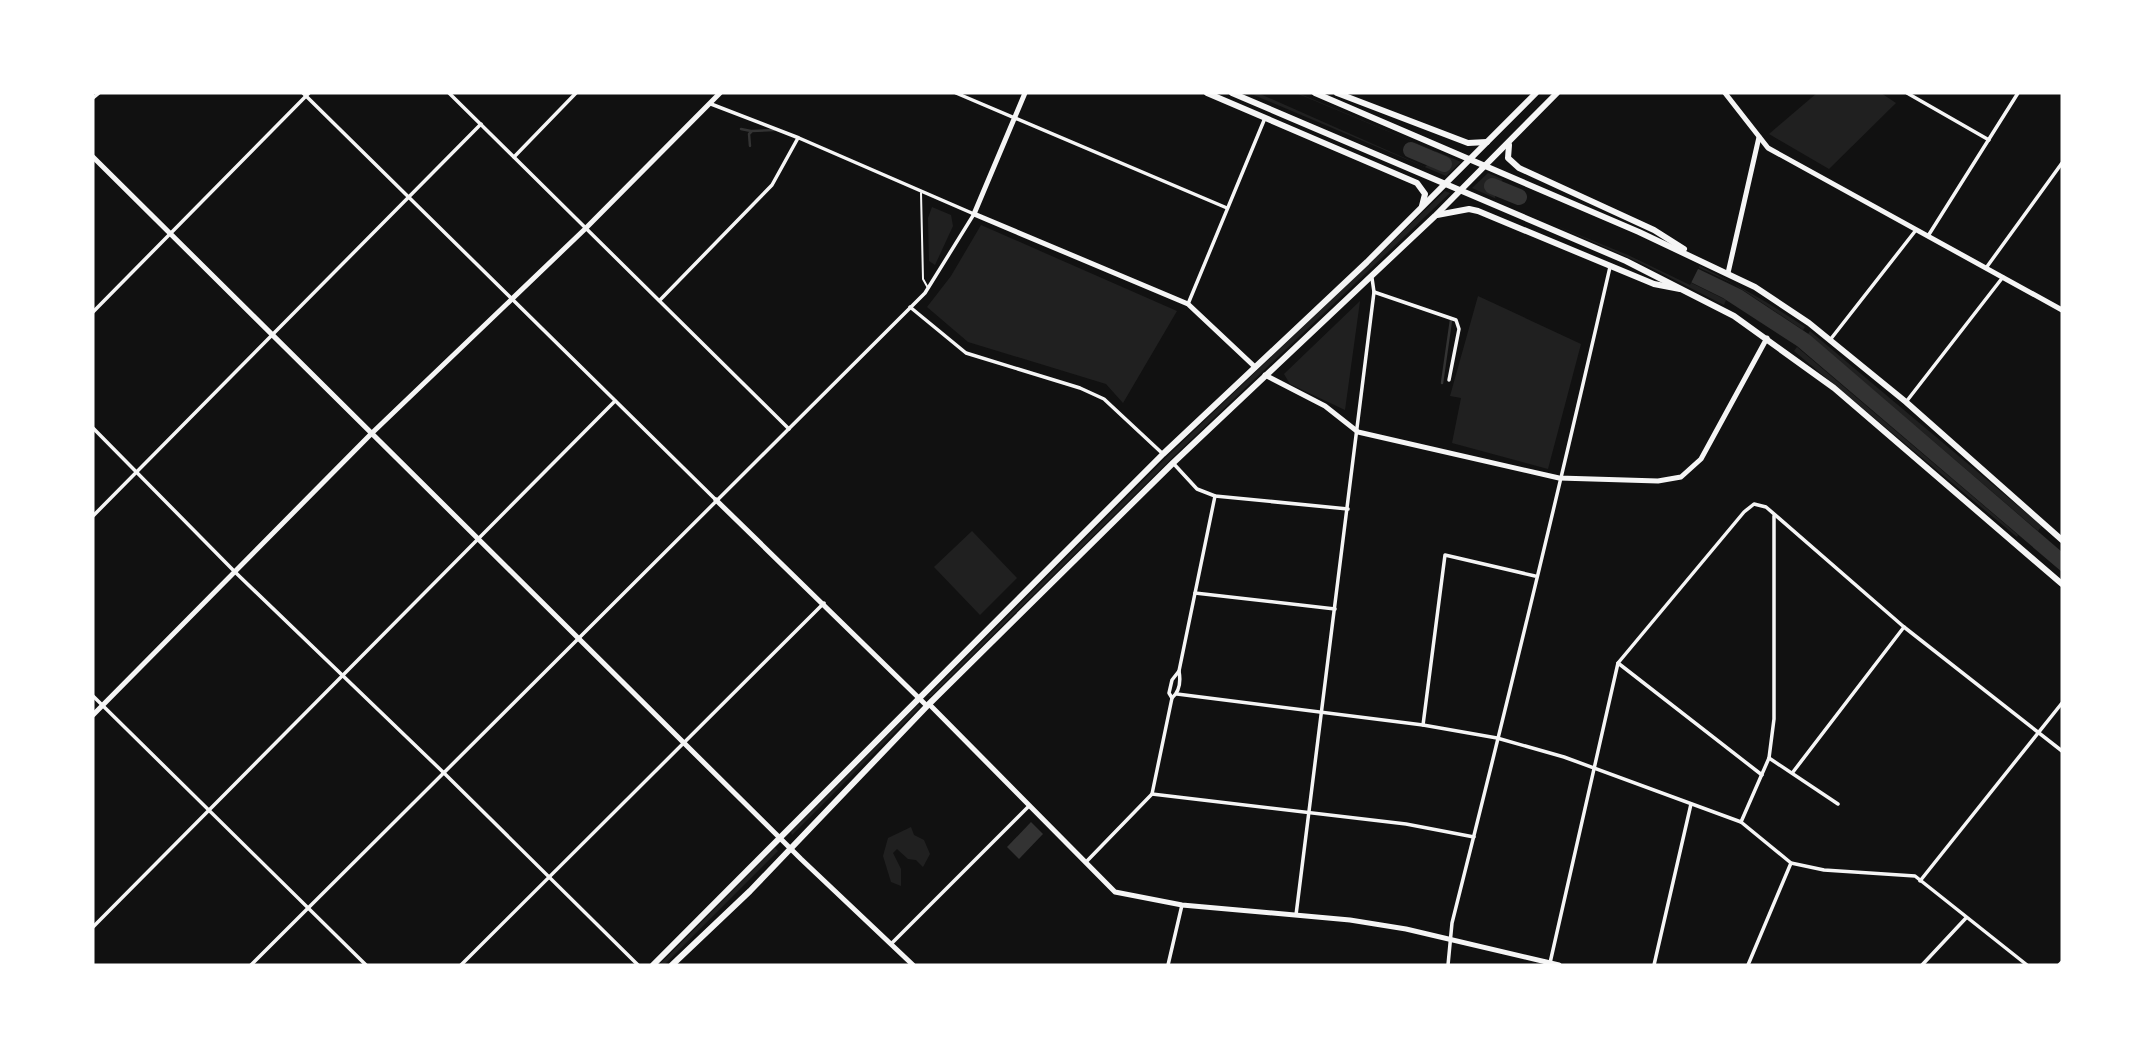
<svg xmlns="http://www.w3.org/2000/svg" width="2155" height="1058" viewBox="0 0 2155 1058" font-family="'Playfair Display',serif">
	<rect width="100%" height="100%" fill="#111"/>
	<g fill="#202020">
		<polygon points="1249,93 1298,93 1461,162 1446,176"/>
		<polygon points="1817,93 1881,93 1896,103 1829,169 1769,134"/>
		<path d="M1488,173C1596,220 1707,260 1805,327L1803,330L1734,284L1605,224L1649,262L1726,300L1724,305L1647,266L1472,188Z"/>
		<polygon points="1445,191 1450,193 1176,454 931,696 928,696 1173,451"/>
		<polygon points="932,207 951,215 953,226 935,265 929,261 928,218"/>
		<polygon points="981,225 1177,311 1123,403 1106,384 968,342 927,307 951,276"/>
		<polygon points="1478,296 1581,344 1548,469 1452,443 1461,398 1450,396"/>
		<polygon points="1360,301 1345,410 1290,384 1284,374"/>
		<polygon points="1810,331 2042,526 2038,531 1808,334"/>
		<polygon points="1797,347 2018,535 2017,537 1794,351"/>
		<polygon points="972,531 1017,578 980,615 934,567"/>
		<polygon points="919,704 920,707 792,835 791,832"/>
		<polygon points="911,827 914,835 924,840 930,854 923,867 916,860 908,859 897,849 893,853 901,869 901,886 891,882 883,856 888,838"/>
		<polygon points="775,848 778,851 664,965 659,965"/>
	</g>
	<g fill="#333">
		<polygon points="1603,223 1742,290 1810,335 2062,552 2062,572 1797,346 1723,298 1650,262"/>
		<polygon points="1031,822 1043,834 1019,859 1007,847"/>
	</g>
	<g fill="#111">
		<polygon points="1258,93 1296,93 1435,151 1437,155 1425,167"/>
		<polygon points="1506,178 1604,220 1700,265 1690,285 1628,255 1496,201 1495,196 1502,180"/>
	</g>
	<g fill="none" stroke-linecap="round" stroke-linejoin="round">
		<g stroke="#333" stroke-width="2.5">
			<polyline points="741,129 751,131"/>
			<polyline points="750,146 749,134 752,131 774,130"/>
			<polyline points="1442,383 1451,320"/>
		</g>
		<g stroke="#333" stroke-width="16">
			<polyline points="1411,150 1444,164"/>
			<polyline points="1492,186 1519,197"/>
		</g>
		<polyline stroke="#f5f5f5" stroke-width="2" points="921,193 923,279 928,288"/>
		<g stroke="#f5f5f5" stroke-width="3.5">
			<polyline points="303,93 716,500"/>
			<polyline points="449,93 789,429"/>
			<polyline points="956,93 1227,208"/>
			<polyline points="1907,93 1989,140"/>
			<polyline points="93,98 99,93"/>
			<polyline points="514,157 576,93"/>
			<polyline points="1928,236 2018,93"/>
			<polyline points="1986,268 2062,163"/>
			<polyline points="1374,292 1456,320 1459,329 1449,380"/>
			<polyline points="660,300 772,185 798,138"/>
			<polyline points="1188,304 1265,118"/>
			<polyline points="910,307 966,353 1080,388 1104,399 1163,454"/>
			<polyline points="93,312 309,93"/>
			<polyline points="1830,340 1916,230"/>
			<polyline points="1906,402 2003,277"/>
			<polyline points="93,428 235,572 445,774 638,965"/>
			<polyline points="1173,463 1197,489 1215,496 1348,509"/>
			<polyline points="93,516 481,124"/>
			<polyline points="1195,593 1335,609"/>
			<polyline points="1618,663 1762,775"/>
			<polyline points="1177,694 1423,725 1497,738 1564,757 1741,822 1791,863 1824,870 1915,876 2027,965"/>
			<polyline points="93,696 366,965"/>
			<path d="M1172,698C1180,691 1181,682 1179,671L1215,496"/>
			<polyline points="1423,725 1445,555 1535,576"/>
			<polyline points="1769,758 1838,804"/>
			<polyline points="1793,772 1904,627"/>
			<polyline points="1152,794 1406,824 1474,837"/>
			<polyline points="1741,822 1769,758 1774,719 1774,516"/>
			<polyline points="1086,862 1152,794 1172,698 1169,693 1172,680 1179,671"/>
			<polyline points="1920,881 2062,703"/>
			<polyline points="1296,915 1374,292 1372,278"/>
			<polyline points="93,927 615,401"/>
			<polyline points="891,944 1029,806"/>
			<polyline points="1550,963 1618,663 1744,512 1754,504 1766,507 1904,627 2062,751"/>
			<polyline points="251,965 925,293 974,214 799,138 711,104"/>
			<polyline points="461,965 824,603"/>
			<polyline points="1168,965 1182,905"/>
			<path d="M1448,965L1452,923C1507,705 1560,486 1610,267"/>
			<polyline points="1654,965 1691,804"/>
			<polyline points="1748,965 1791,863"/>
			<polyline points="1922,965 1966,918"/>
			<polyline points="2059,965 2062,962"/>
		</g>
		<g stroke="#f5f5f5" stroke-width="5">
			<polyline points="1025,93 974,214 1188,304 1255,367"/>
			<polyline points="1725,93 1768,148 2062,310"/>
			<polyline points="93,157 801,859 913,965"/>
			<polyline points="1728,273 1759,137"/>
			<polyline points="1265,375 1325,406 1358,432 1559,478 1658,481 1681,477 1701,459 1767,338"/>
			<polyline points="716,500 926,705 929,704 1115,892 1182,905 1350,920 1406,929 1559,965"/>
			<polyline points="93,715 371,434 585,229 720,93"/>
		</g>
		<g stroke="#f5f5f5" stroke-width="6">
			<polyline points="1207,93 1417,183 1425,194 1422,206"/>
			<polyline points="1232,93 1626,261 1734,316 1834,388 2062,584"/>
			<polyline points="1315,93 1639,232 1755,287 1809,323 1906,402 2062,540"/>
			<polyline points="1337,93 1468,143 1487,142"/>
			<polyline points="1509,145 1508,158 1519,168 1654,230 1684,249"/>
			<polyline points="1437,215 1469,209 1478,211 1654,284 1680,289"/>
			<polyline points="653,965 1163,454 1367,262 1536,93"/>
			<polyline points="672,965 750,891 929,704 1173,463 1435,216 1557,93"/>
		</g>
	</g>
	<rect width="2155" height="1058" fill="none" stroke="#ffffff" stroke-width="189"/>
</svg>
